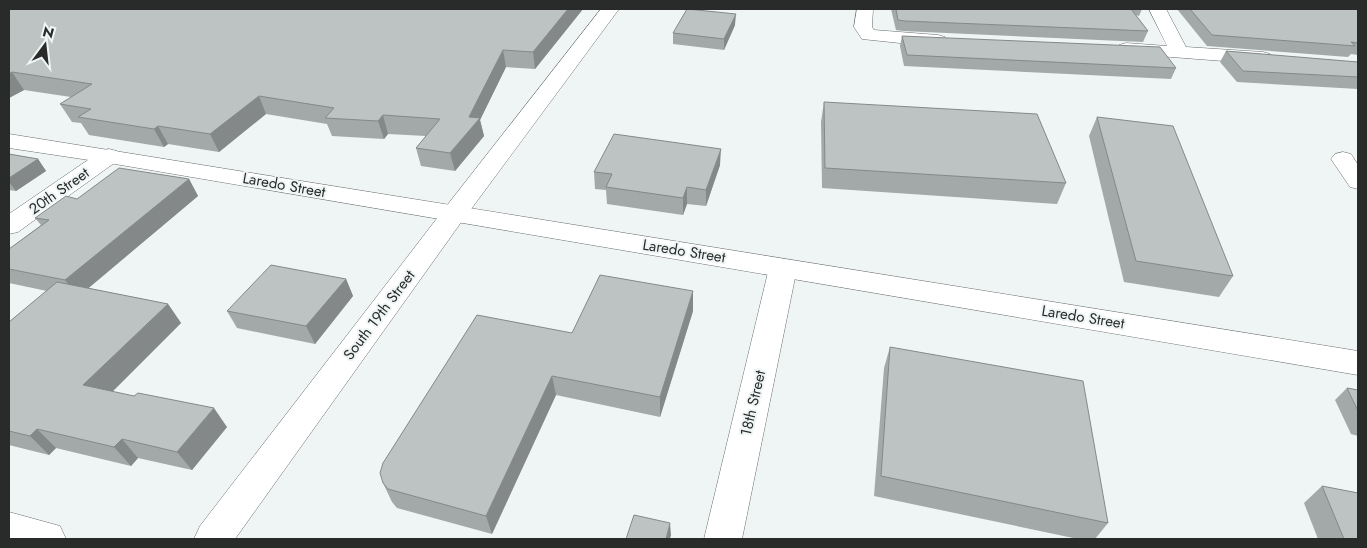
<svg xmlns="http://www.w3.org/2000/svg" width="1367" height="548" viewBox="0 0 1367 548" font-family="Jost,sans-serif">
	<rect width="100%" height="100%" fill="#eef5f4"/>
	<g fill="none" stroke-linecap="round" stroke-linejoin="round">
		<g stroke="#686e6d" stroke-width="1">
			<g id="minor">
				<polygon points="601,9 619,9 463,220 454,222 445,220 441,214 445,208"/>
				<polygon points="857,9 873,9 872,27 874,30 938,35 945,37 947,41 945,45 938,47 862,39 854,27"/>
				<polygon points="1149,9 1166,9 1186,47 1263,52 1270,54 1273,58 1270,62 1263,64 1119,53 1117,49 1119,45 1126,43 1167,46"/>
				<polygon points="109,149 117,151 120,156 117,161 18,232 9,234 9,214 101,151"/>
				<polygon points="1343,152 1351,154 1358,165 1358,189 1350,187 1331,159 1335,154"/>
				<polygon points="783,259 793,261 797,268 742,539 704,539 769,268 773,261"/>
			</g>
		</g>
		<g stroke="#686e6d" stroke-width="1">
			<polygon id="tertiary" points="454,206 463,208 467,214 235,539 194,539 200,526 445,208"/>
		</g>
		<g stroke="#686e6d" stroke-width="1">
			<g id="primary">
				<polygon points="9,134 1358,351 1358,375 109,163 9,148"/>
				<polygon points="9,512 60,526 66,539 9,539"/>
			</g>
		</g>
		<use href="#minor" fill="#fff" fill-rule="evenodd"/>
		<use href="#tertiary" fill="#fff" fill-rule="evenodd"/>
		<use href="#primary" fill="#fff" fill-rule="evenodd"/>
	</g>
	<g fill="#a3a8a8">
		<polygon points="9,9 583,9 535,69 506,67 480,120 484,136 455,171 421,166 416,148 426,136 388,134 384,139 332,136 327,124 266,114 219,152 168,144 164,147 89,135 81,123 72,122 60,104 71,97 24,90 9,98"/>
		<polygon points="891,9 1142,9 1139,16 1136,15 1148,31 1143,42 903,31 896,30"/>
		<polygon points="1177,9 1358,9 1358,55 1351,54 1348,57 1207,46"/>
		<polygon points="735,25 724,50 673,44 673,33"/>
		<polygon points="902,36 1176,68 1171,79 904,66 900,46"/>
		<polygon points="1226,51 1358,62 1358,89 1237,82 1220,62"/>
		<polygon points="824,102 1066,183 1057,204 822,188 821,122"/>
		<polygon points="1097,117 1233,276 1219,297 1124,282 1089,136"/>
		<polygon points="9,154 38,159 46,171 16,191 9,190"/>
		<polygon points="720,165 706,206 687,204 683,215 607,204 606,190 595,189 594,172"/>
		<polygon points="189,179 198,196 88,288 168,304 181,323 112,392 227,427 192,470 138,458 131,466 56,448 49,455 9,445 9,322 47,291 9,283 9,249 41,225 35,218 77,199"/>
		<polygon points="346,279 353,296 315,344 237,328 227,311"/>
		<polygon points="693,291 693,311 660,417 556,395 492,534 397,508 392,502 383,483 572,333"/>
		<polygon points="890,347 1108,523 1095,539 1078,539 874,496 884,368"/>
		<polygon points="1347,388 1358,390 1358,436 1351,434 1335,400"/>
		<polygon points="1322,486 1358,539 1318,539 1304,503"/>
	</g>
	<g fill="#848888">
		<polygon points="568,9 583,9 535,69 533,52"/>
		<polygon points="736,14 735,25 724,50 724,39"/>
		<polygon points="503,50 506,67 480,120 484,136 455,171 450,153"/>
		<polygon points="12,72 24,90 9,98 9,74"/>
		<polygon points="259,96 266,114 219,152 210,134"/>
		<polygon points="383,115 388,134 384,139 378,121"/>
		<polygon points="158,126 168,144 164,147 154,129"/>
		<polygon points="721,149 720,165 706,206 706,190"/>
		<polygon points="38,159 46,171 16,191 9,182 9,178"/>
		<polygon points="189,179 198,196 78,297 65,280"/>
		<polygon points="687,187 687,204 683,215 683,198"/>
		<polygon points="346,279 353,296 315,344 306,326"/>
		<polygon points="693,291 693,311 660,417 660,397"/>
		<polygon points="168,304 181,323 100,404 83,385"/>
		<polygon points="552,376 556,395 492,534 486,516"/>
		<polygon points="214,408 227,427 192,470 177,452"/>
		<polygon points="37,429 56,448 49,455 30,436"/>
		<polygon points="122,439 138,458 131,466 114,447"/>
		<polygon points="670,523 671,535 670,539 666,539"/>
	</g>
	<g fill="#bdc3c3" stroke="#848888">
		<polygon points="9,9 568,9 533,52 503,50 469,117 480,118 450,153 416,148 440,119 383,115 378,121 325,118 334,108 259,96 210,134 158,126 154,129 78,117 91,109 60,104 92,84 12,72 9,74"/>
		<polygon points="687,9 736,14 724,39 673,33"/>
		<polygon points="896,9 1131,9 1148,31 905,21 898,20"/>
		<polygon points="1190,9 1358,9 1358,43 1351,42 1355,46 1212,35"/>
		<polygon points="902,36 1160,47 1176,68 907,55"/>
		<polygon points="1226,51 1358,62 1358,77 1243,71"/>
		<polygon points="824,102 1037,114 1066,183 825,168"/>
		<polygon points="1097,117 1173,126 1233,276 1136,261"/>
		<polygon points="614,134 721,149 706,190 687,187 683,198 606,187 612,174 594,172"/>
		<polygon points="9,154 38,159 9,178"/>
		<polygon points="119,168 189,179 65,280 9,269 9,249 49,220 35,218 66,196 77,199"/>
		<polygon points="271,265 346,279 306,326 227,311"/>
		<polygon points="600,275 693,291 660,397 552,376 486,516 388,489 383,483 380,473 383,463 477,315 572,333"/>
		<polygon points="57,282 168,304 83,385 134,396 138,393 214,408 177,452 122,439 114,447 37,429 30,436 9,431 9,322"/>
		<polygon points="890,347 1083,381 1108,523 881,476"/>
		<polygon points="1347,388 1358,390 1358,411"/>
		<polygon points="1322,486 1358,493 1358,539 1344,539"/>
		<polygon points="634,515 670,523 666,539 626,539"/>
	</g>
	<g text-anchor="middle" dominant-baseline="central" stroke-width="4" stroke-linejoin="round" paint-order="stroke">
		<g font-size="15" fill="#292b2b" stroke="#eef5f4">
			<text transform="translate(284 185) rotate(10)">Laredo Street</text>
			<text transform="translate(59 191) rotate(-35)">20th Street</text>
			<text transform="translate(684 251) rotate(9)">Laredo Street</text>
			<text transform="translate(379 315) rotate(-53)">South 19th Street</text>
			<text transform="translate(1083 317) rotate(9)">Laredo Street</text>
			<text transform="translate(753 403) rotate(-77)">18th Street</text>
		</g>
	</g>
	<rect width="1367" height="548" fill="none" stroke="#292b2b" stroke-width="20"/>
	<g transform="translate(45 45) rotate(15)" stroke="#eef5f4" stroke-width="4" paint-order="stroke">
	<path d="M0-4L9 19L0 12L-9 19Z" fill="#292b2b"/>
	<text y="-8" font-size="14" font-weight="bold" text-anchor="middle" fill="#292b2b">N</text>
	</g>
</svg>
